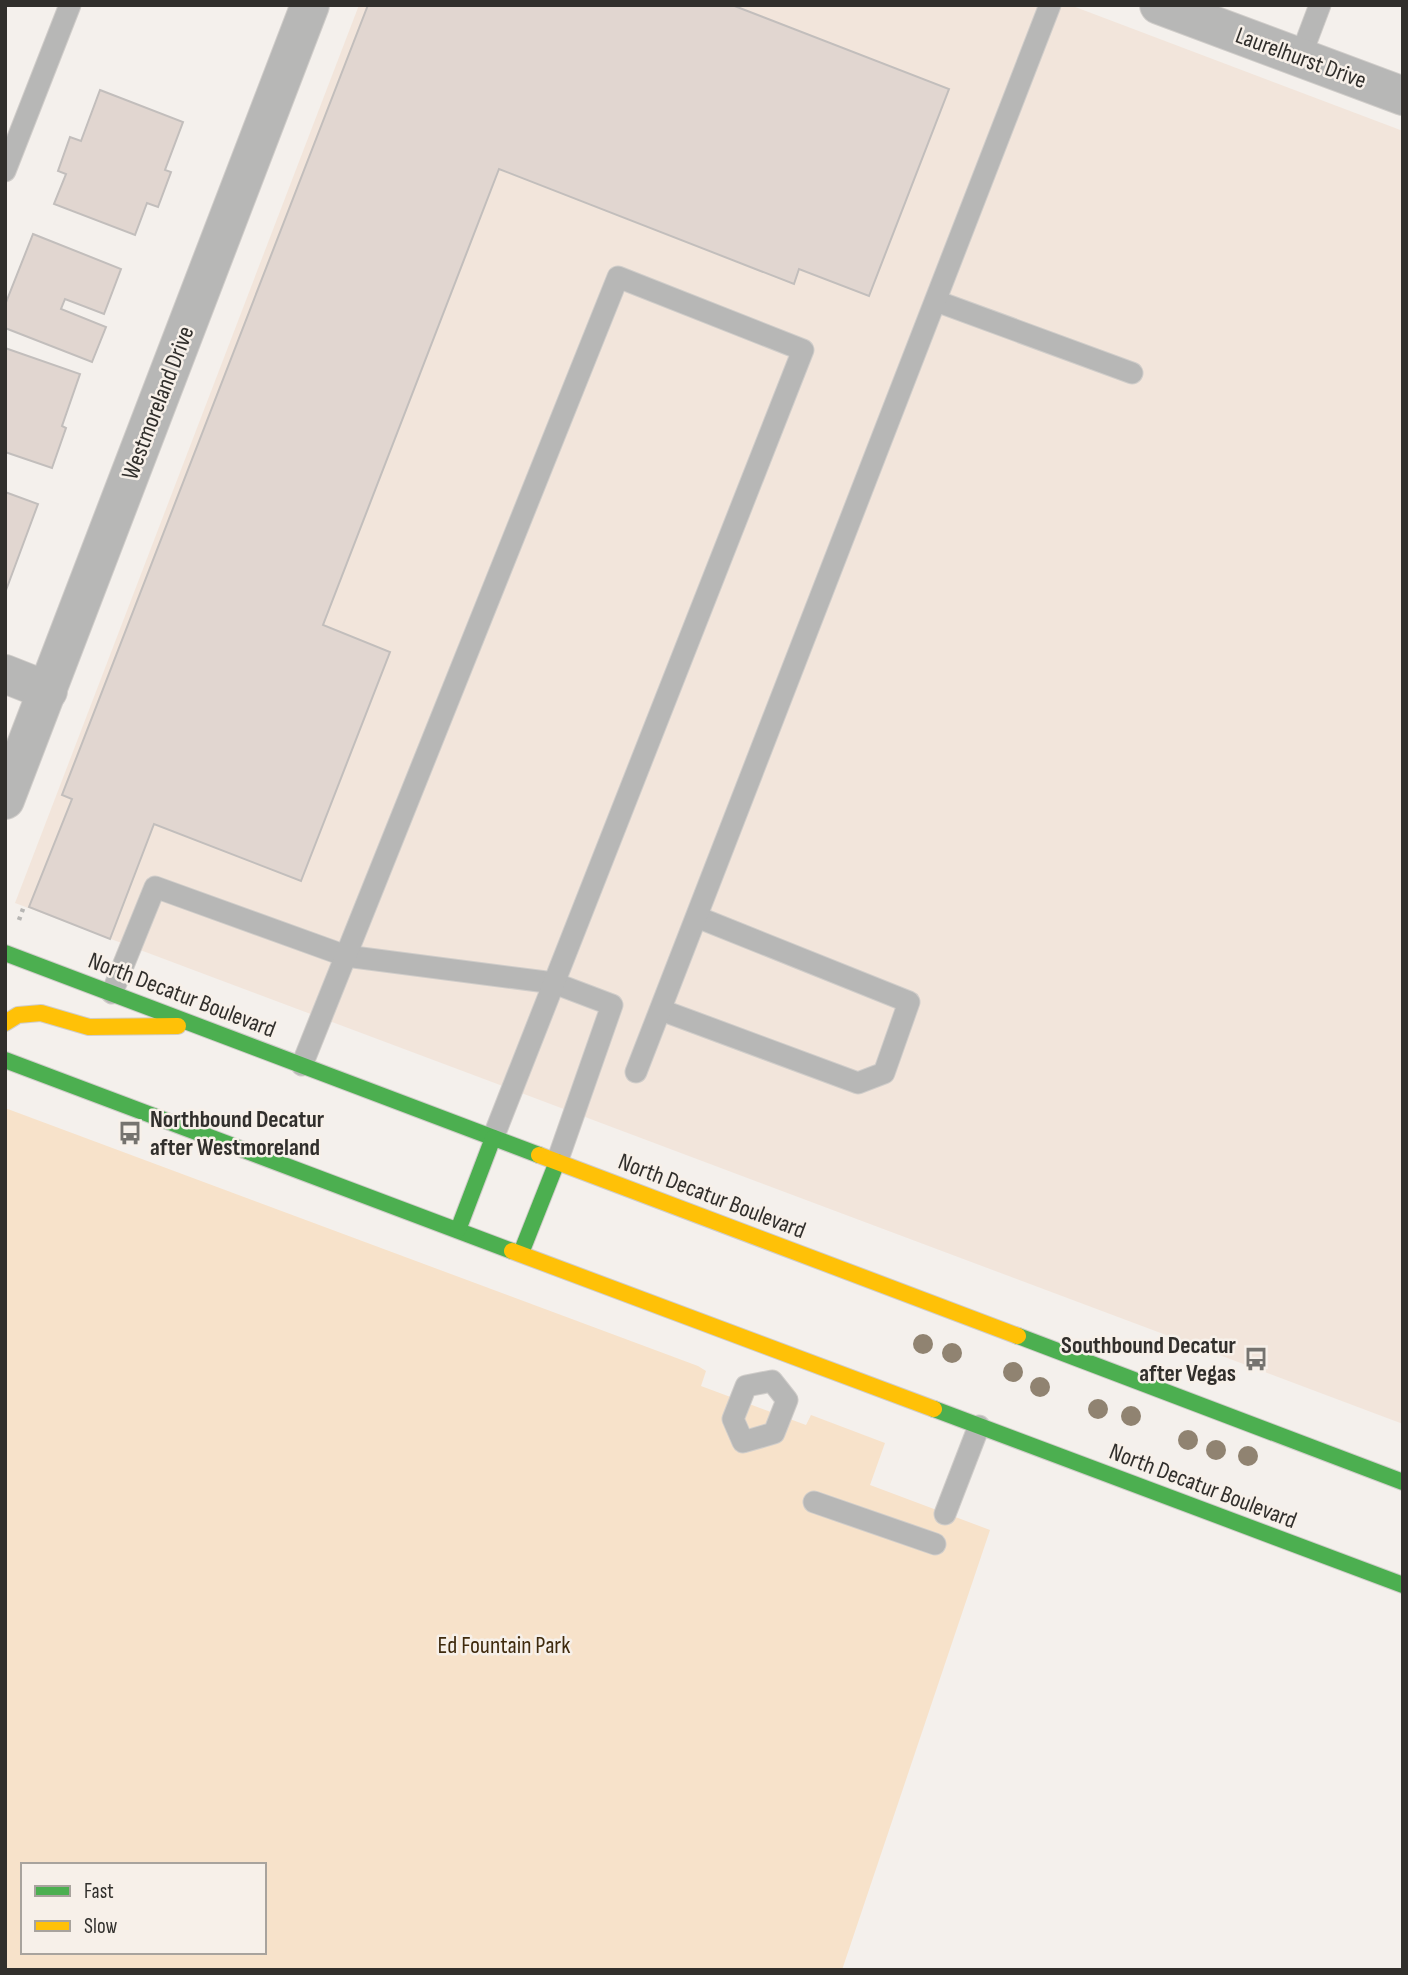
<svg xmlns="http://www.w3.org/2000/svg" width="1408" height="1975" viewBox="0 0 1408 1975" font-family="'Sofia Sans Condensed',sans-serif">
	<rect width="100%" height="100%" fill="#f4f0ec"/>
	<polygon fill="#f2e5db" points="359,5 1070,5 1403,131 1403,1424 15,903"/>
	<path fill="#f7e2ca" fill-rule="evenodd" d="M5,1108L698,1366L706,1371L701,1386L806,1425L811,1415L885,1443L870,1485L990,1530L842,1970H5ZM23,1865H264V1952H23Z"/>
	<g fill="#e1d6d0" stroke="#c2bebc" stroke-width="2">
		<polygon points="368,5 732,5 949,89 869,296 799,269 794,284 499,169 323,625 390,652 301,881 154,824 110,939 29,907 72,799 62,795"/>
		<polygon points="100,90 183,122 165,170 171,172 158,207 147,203 135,235 54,204 66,174 58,171 70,137 81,141"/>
		<polygon points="33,234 121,269 104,314 65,299 61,309 106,327 92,362 5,328 5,305"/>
		<polygon points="5,348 80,374 62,426 66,428 52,468 5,452"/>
		<polygon points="5,492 38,504 5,593"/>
	</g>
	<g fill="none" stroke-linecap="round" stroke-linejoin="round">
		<g stroke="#d0cdca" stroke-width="23">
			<g id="lane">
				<polyline points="1300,58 1320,5"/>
				<polyline points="5,171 70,5"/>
				<polyline points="936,301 1132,373"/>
				<polyline points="112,993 155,887 346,956 554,983 612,1005 557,1162"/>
				<polyline points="661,1010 858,1083 884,1073 909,1002 697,917"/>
				<polyline points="302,1065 618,277 803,350 493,1138"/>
				<polyline points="636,1072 1050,5"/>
				<polygon points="772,1381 787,1400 774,1433 743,1442 733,1419 746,1386"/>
				<polyline points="814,1502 935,1544"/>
				<polyline points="945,1514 979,1426"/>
			</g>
		</g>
		<g stroke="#d0cdca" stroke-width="40">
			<g id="street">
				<polyline points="1159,5 1403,96"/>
				<polyline points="5,674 48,691"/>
				<polyline points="5,800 310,5"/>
			</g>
		</g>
		<g stroke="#d0cdca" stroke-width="18">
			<g id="fast">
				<polyline points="5,953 539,1155"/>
				<polyline points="5,1060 512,1251"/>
				<polyline points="458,1230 493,1138"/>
				<polyline points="521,1253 557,1162"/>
				<polyline points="1018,1336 1403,1482"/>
				<polyline points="934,1409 1403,1585"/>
			</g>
		</g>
		<g stroke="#d0cdca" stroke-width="18">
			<g id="slow">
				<polyline points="5,1023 18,1015 41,1013 89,1027 178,1026"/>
				<polyline points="539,1155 1018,1336"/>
				<polyline points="512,1251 934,1409"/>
			</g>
		</g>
		<polyline stroke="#b7b6b4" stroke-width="4.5" stroke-dasharray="3.5 5" stroke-linecap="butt" points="19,920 24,906"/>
		<use href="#lane" stroke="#b7b7b6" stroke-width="21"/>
		<use href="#street" stroke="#b7b7b6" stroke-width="38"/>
		<use href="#fast" stroke="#4caf50" stroke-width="16"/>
		<use href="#slow" stroke="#ffc107" stroke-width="16"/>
	</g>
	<g fill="#908371">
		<circle cx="923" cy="1344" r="10"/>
		<circle cx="952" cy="1353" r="10"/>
		<circle cx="1013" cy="1372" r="10"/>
		<circle cx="1040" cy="1387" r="10"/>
		<circle cx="1098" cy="1409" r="10"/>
		<circle cx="1131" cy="1416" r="10"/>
		<circle cx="1188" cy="1440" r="10"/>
		<circle cx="1216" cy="1450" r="10"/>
		<circle cx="1248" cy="1456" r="10"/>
	</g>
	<defs>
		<g id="bus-bare" transform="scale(1.89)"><path d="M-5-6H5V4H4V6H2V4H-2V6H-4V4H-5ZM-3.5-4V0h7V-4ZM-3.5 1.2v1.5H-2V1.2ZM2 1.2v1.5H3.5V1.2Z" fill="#75736f" stroke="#f7f0e9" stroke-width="2.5" paint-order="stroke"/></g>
	</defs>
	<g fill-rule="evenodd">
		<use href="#bus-bare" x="130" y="1133"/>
		<use href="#bus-bare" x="1256" y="1359"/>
	</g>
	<g text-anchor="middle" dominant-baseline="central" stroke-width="5" stroke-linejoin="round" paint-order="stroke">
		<g font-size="24" fill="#312f2c" stroke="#f7f0e9">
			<text transform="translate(1301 58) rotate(20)">Laurelhurst Drive</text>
			<text transform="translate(158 403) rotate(-69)">Westmoreland Drive</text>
			<text transform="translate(182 995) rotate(21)">North Decatur Boulevard</text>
			<text transform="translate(712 1196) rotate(21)">North Decatur Boulevard</text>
			<text transform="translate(1203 1486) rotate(21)">North Decatur Boulevard</text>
		</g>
		<g font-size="24" font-weight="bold" fill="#312f2c" stroke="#f7f0e9" text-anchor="start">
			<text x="150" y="1119">Northbound Decatur<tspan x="150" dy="28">after Westmoreland</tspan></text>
			<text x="1236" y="1345" text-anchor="end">Southbound Decatur<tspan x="1236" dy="28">after Vegas</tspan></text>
		</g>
		<g font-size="24" fill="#3f2a0d" stroke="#f7f0e9">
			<text x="504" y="1645">Ed Fountain Park</text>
		</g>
	</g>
	<rect width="1408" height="1975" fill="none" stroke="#312f2c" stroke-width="14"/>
	<rect x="21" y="1863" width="245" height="91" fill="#f7f0e9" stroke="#a8a39d" stroke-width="2"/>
	<rect x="35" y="1886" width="35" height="10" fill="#4caf50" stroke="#a8a39d" stroke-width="2"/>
	<text x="84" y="1898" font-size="21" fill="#312f2c">Fast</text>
	<rect x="35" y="1921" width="35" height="10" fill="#ffc107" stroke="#a8a39d" stroke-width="2"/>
	<text x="84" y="1933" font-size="21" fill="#312f2c">Slow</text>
</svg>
